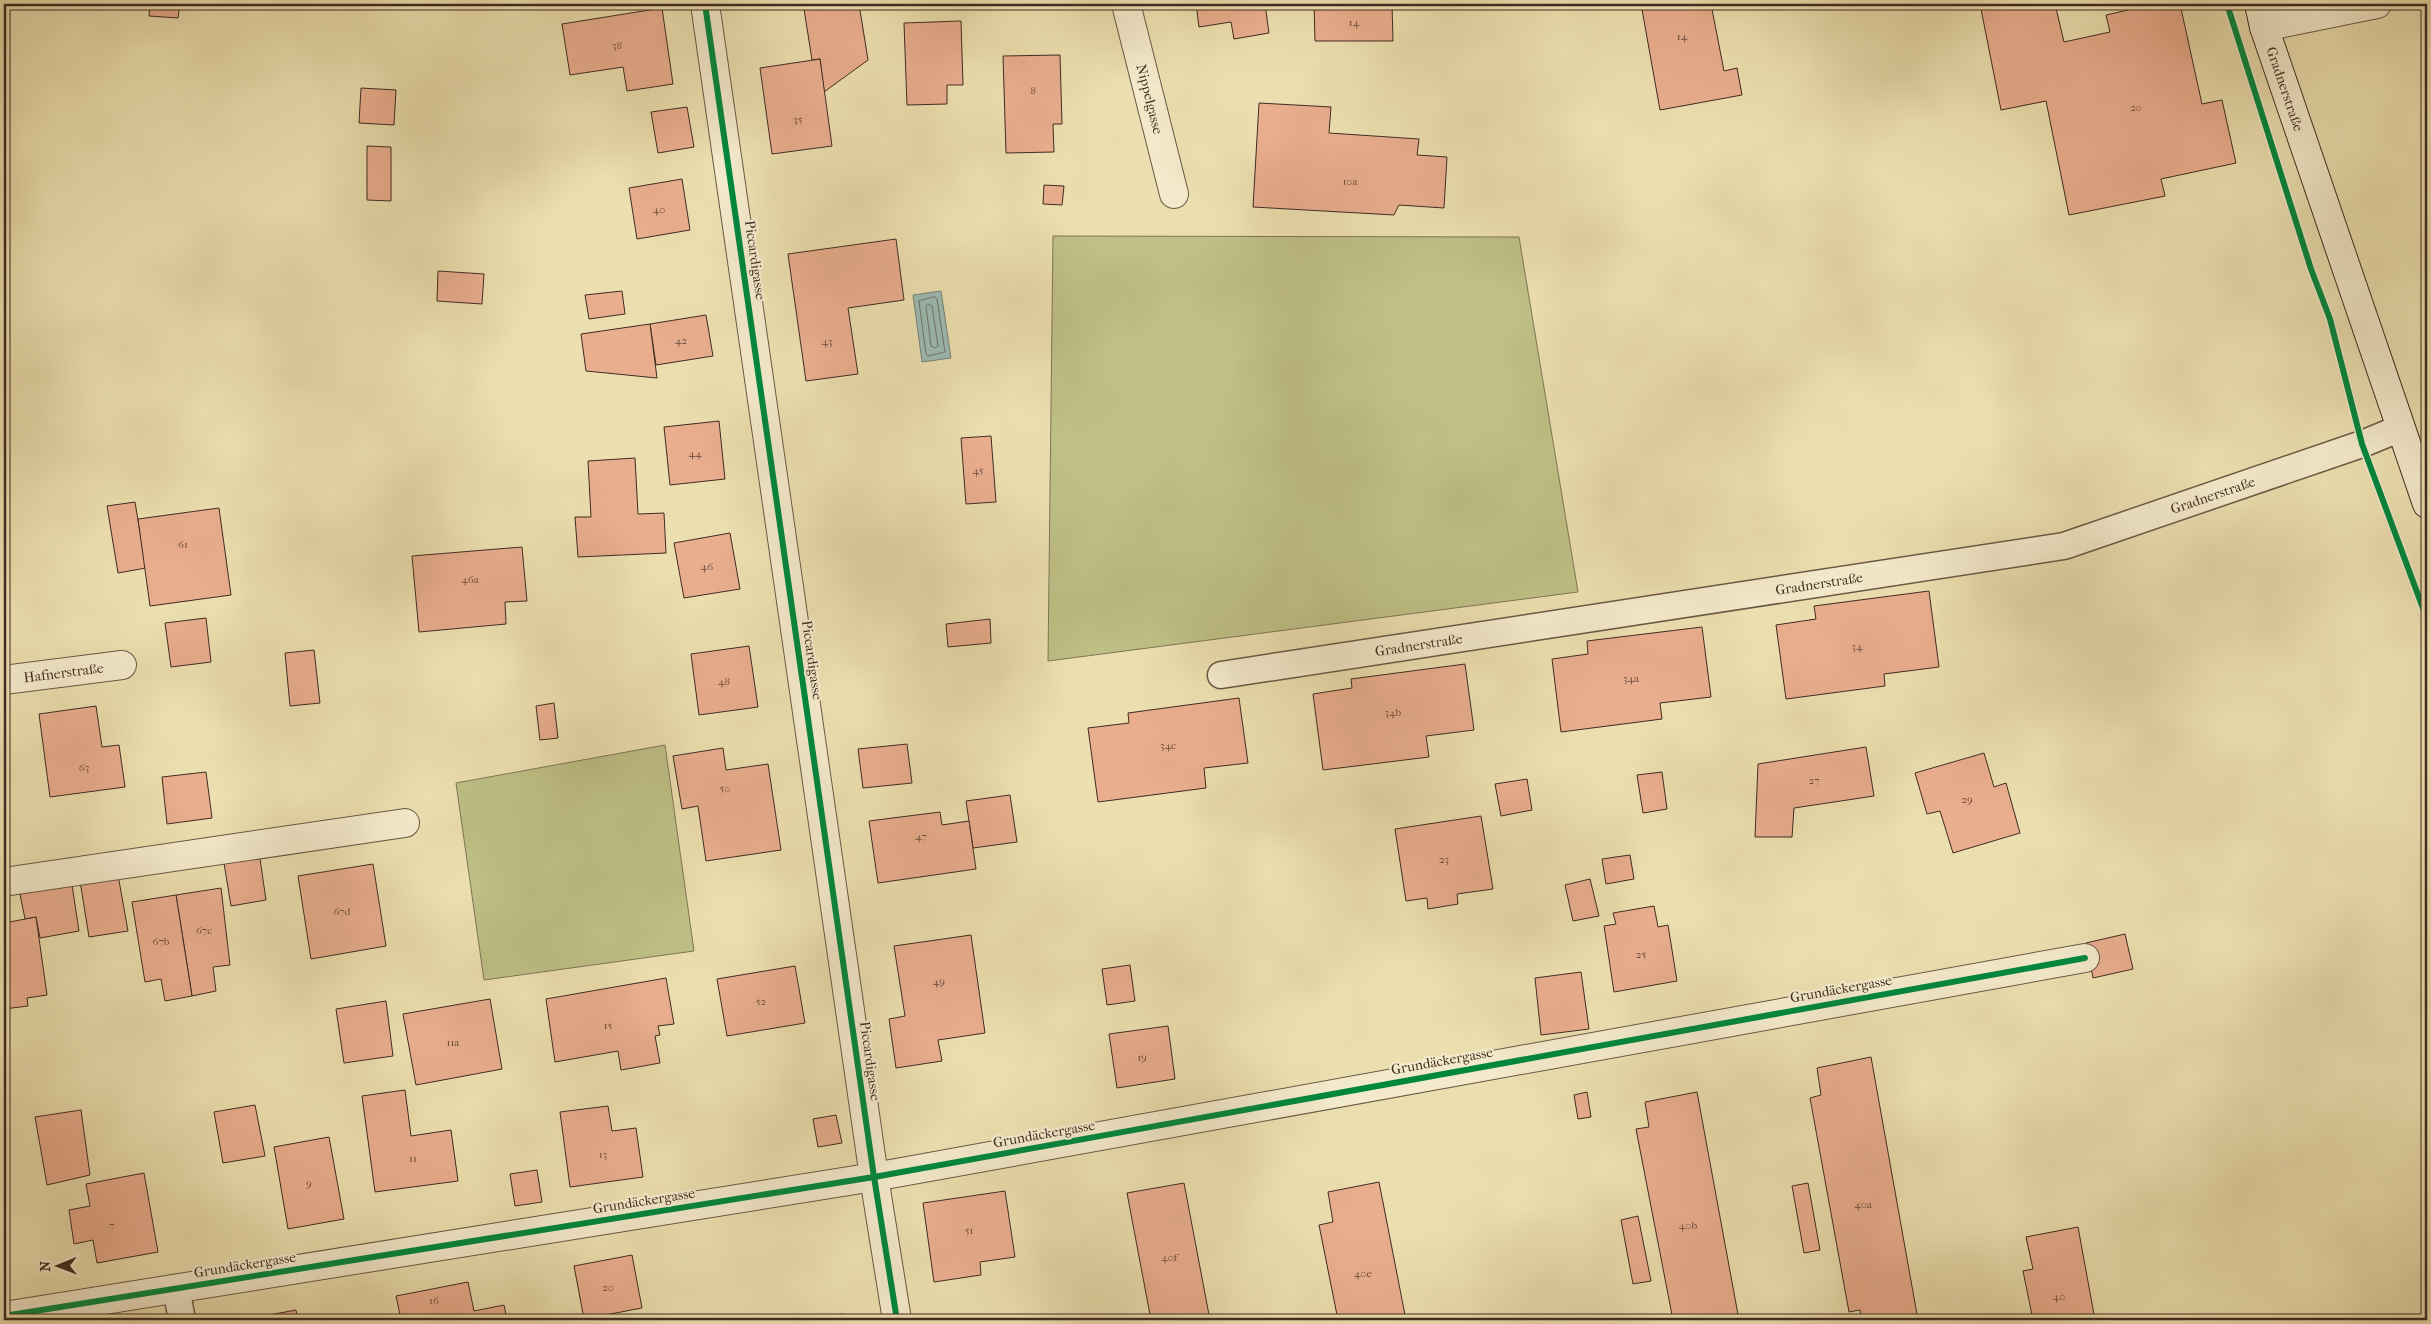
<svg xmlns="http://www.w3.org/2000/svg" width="2431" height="1324" viewBox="0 0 2431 1324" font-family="'IM FELL French Canon',serif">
	<rect width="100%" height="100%" fill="#ecdfaf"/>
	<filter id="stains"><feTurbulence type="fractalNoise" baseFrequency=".004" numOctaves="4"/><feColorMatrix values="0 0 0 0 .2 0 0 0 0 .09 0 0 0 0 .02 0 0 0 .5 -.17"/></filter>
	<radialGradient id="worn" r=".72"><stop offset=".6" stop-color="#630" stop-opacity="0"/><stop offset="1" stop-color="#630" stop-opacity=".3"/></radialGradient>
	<g fill="#bec086" stroke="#7f7654">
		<polygon points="1053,236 1519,237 1578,592 1048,661"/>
		<polygon points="665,745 694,951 484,980 456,783"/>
	</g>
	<polygon fill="#9bbbb3" stroke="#778179" points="941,291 951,358 922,362 913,295"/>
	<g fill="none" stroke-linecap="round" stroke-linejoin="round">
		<g stroke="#6e736a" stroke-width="1">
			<polygon points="935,297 937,299 945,352 928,356 926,354 919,301"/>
			<polygon points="928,304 932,306 938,346 935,348 931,346 926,306"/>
		</g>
	</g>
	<g fill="#e9ae8e" stroke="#402b21">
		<polygon points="150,4 180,4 178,18 149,16"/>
		<polygon points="835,4 859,4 868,60 824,92 820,59 812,60 804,9"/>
		<polygon points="1196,4 1265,4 1269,33 1234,39 1231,22 1199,27"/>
		<polygon points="1314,4 1392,4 1393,41 1315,41"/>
		<polygon points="1641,4 1711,4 1724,71 1737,68 1742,95 1660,110"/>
		<polygon points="1980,4 2055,4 2064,42 2110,32 2106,15 2155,4 2180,4 2202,104 2222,100 2236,163 2161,179 2165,196 2069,215 2046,101 2001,110"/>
		<polygon points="662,8 673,84 627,91 623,67 570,75 562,24"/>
		<polygon points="961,21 963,85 947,85 947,104 907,105 904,23"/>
		<polygon points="1060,55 1062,124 1053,124 1054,152 1006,153 1003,56"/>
		<polygon points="820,59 832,146 772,154 760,68"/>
		<polygon points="361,88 396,90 394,125 359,123"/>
		<polygon points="1259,103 1331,107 1329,133 1419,139 1417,155 1447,157 1444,208 1399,205 1394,215 1253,207"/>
		<polygon points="687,107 694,147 658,153 651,112"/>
		<polygon points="367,146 391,147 391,201 367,200"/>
		<polygon points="682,179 690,230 637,239 629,188"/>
		<polygon points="1044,185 1064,186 1062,205 1043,204"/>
		<polygon points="896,239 904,300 848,308 858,374 806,381 788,254"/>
		<polygon points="438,271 484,274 482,304 437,301"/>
		<polygon points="622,291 625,314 589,319 585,295"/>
		<polygon points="706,315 713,356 656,365 650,324"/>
		<polygon points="650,324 657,378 586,371 581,334"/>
		<polygon points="719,421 725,479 670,485 664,427"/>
		<polygon points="991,436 996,502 966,504 961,438"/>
		<polygon points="635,458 638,514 664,513 666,553 578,557 575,517 591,517 588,461"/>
		<polygon points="135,502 146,568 118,573 107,506"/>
		<polygon points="219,508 231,595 150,606 138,519"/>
		<polygon points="730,533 740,589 684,598 674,543"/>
		<polygon points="522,547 527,601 505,602 506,624 419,632 412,556"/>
		<polygon points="1929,591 1939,667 1884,674 1885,686 1786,699 1776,625 1816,619 1814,606"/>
		<polygon points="206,618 211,662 171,667 165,623"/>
		<polygon points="990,619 991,643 948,647 946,624"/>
		<polygon points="1702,627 1711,697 1660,703 1662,719 1561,732 1552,659 1588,654 1587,641"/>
		<polygon points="749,646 758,707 699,715 691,654"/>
		<polygon points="314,650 320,703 290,706 285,653"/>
		<polygon points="1465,664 1474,730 1426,736 1429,757 1323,770 1313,694 1352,688 1351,679"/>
		<polygon points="1239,698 1248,763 1204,768 1206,788 1098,802 1088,728 1129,723 1128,713"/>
		<polygon points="554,703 558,738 540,740 536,706"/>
		<polygon points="96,706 102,747 119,745 125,787 50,797 39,714"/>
		<polygon points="907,744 912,783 863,788 858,749"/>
		<polygon points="1866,747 1874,796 1794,808 1792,837 1755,837 1758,764"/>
		<polygon points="723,748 726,770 768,764 781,850 706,861 698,806 682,809 673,756"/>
		<polygon points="1984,753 1994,787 2006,783 2020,833 1953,853 1940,811 1927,814 1915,773"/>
		<polygon points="206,772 212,818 167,824 162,777"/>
		<polygon points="1662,772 1667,809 1643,813 1637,775"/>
		<polygon points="1527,779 1532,810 1501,816 1495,784"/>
		<polygon points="1010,795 1017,842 973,848 966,801"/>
		<polygon points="940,812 942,825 969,821 976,869 878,883 869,821"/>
		<polygon points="1481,816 1493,889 1457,894 1458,904 1428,909 1427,898 1406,901 1395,829"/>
		<polygon points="259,852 266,900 231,906 223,857"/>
		<polygon points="1630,855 1634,879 1606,884 1602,859"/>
		<polygon points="373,864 386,946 311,959 298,876"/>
		<polygon points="118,875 128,931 89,937 80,881"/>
		<polygon points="1590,879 1599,916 1573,921 1565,885"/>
		<polygon points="72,885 79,931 40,938 36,917 25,919 20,894"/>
		<polygon points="221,888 230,965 213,967 216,991 192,996 176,895"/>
		<polygon points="176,895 192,996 165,1001 161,979 145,982 132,902"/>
		<polygon points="1654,906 1658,927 1668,925 1677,981 1614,992 1604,926 1616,924 1613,913"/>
		<polygon points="36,917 47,995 27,998 28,1006 4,1009 4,923"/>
		<polygon points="2125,934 2133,969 2093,978 2086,943"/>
		<polygon points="971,935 985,1033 938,1040 942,1061 896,1068 889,1019 905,1016 894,946"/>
		<polygon points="1130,965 1135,1001 1107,1005 1102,969"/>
		<polygon points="795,966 805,1023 727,1036 717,979"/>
		<polygon points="1581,972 1589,1029 1541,1035 1535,978"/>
		<polygon points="666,978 674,1024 658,1026 660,1035 655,1036 660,1063 621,1070 618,1051 555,1062 546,999"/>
		<polygon points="490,999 502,1069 416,1085 403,1014"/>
		<polygon points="386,1001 393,1056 344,1063 336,1009"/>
		<polygon points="1168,1026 1175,1079 1117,1088 1109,1034"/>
		<polygon points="1871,1057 1918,1320 1861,1320 1860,1310 1849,1312 1810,1098 1821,1095 1817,1068"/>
		<polygon points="405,1090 411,1136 451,1130 458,1181 375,1192 362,1096"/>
		<polygon points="1587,1092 1591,1117 1578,1119 1574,1095"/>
		<polygon points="1697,1092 1739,1320 1673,1320 1636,1129 1649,1127 1645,1102"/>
		<polygon points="255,1105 265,1156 223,1163 214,1112"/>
		<polygon points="608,1106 612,1131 636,1128 643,1177 570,1187 560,1112"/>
		<polygon points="81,1110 90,1175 47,1185 35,1117"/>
		<polygon points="836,1115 842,1143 818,1147 813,1119"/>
		<polygon points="329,1137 344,1219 288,1229 274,1147"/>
		<polygon points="537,1170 542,1202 515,1206 510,1174"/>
		<polygon points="144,1173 158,1252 97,1263 93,1240 74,1244 69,1210 90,1206 86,1184"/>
		<polygon points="1379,1182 1406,1320 1338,1320 1319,1225 1333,1222 1328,1192"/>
		<polygon points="1184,1183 1210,1320 1151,1320 1127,1193"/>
		<polygon points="1808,1183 1820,1250 1804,1253 1792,1186"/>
		<polygon points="1005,1191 1015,1257 980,1262 981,1275 934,1282 923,1203"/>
		<polygon points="1638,1216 1651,1281 1633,1284 1621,1220"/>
		<polygon points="2078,1227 2095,1320 2033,1320 2023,1271 2033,1269 2026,1237"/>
		<polygon points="632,1255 642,1308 584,1319 574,1266"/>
		<polygon points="468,1282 474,1311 504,1305 507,1320 401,1320 396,1296"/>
		<polygon points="296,1310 298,1320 242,1320"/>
		<polygon points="843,1314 844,1320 790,1320"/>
	</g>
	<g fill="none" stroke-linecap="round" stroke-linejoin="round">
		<g stroke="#6b5844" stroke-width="29">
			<g id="lane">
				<path id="s1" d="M1221,675L2064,546L2362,444L2401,428"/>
				<polyline points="176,1288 182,1320"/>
			</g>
		</g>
		<g stroke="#6b5844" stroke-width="30">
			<g id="street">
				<polyline points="705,4 874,1177 897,1320"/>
				<path id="s2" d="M1126,4L1174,194"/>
				<polyline points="2264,27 2377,4"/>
				<path id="s3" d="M4,680L122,665"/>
				<polyline points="4,882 405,823"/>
				<polyline points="4,1316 874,1177 2085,958"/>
			</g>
		</g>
		<g stroke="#402b21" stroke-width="30">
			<g id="secondary">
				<path id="s4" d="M2259,4L2264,27L2427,504"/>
			</g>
		</g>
		<use href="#lane" stroke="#f3eacb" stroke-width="26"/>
		<use href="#street" stroke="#f3eacb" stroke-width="28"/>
		<use href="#secondary" stroke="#f3eacb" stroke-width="28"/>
		<g stroke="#f3eacb" stroke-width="9">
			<g id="cycleway">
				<polyline points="705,4 874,1177 897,1320"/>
				<polyline points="2227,4 2311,269 2330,319 2362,444 2427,619"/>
				<polyline points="4,1316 874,1177 2085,958"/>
			</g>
		</g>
		<use href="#cycleway" stroke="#00873e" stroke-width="6"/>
	</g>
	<g text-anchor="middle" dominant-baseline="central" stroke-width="4.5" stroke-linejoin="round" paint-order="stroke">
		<g font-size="11" fill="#6a4c3c">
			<text x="1354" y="22">14</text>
			<text x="1682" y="36">14</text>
			<text x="617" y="45">38</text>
			<text x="1033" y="90">8</text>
			<text x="2136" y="107">20</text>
			<text x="798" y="119">35</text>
			<text x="1350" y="181">10a</text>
			<text x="659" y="209">40</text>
			<text x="681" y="340">42</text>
			<text x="827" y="341">43</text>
			<text x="695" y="453">44</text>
			<text x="978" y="470">45</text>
			<text x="183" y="544">61</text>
			<text x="707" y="566">46</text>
			<text x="470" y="579">46a</text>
			<text x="1857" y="646">34</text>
			<text x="1631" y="678">34a</text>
			<text x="724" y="681">48</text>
			<text x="1393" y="712">34b</text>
			<text x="1168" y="745">34c</text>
			<text x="84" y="767">63</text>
			<text x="1814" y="780">27</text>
			<text x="725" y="788">50</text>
			<text x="1967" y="799">29</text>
			<text x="921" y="836">47</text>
			<text x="1444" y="859">23</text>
			<text x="342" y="911">67d</text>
			<text x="204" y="930">67c</text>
			<text x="161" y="941">67b</text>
			<text x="1641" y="954">25</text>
			<text x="939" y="981">49</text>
			<text x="761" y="1001">52</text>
			<text x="608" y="1025">15</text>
			<text x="453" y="1042">11a</text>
			<text x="1142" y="1057">19</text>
			<text x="603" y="1154">13</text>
			<text x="413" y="1158">11</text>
			<text x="309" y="1183">9</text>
			<text x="1863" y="1204">40a</text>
			<text x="112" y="1225">7</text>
			<text x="1688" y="1225">40b</text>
			<text x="969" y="1230">51</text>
			<text x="1169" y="1257">40f</text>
			<text x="1363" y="1273">40e</text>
			<text x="608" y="1287">20</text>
			<text x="2059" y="1296">40</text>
			<text x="434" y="1300">16</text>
		</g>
		<g font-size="14" fill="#402b21" stroke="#f3eacb">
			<text stroke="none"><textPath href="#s4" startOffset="89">Gradnerstraße</textPath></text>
			<text stroke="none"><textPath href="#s2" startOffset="98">Nippelgasse</textPath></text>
			<text transform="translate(755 260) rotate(82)">Piccardigasse</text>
			<text stroke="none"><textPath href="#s1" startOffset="1010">Gradnerstraße</textPath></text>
			<text stroke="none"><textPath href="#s1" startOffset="605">Gradnerstraße</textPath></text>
			<text stroke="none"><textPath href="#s1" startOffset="200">Gradnerstraße</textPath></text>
			<text transform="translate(812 660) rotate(82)">Piccardigasse</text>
			<text stroke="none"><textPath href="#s3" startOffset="60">Hafnerstraße</textPath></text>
			<text transform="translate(1841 989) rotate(-10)">Grundäckergasse</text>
			<text transform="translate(870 1061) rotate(82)">Piccardigasse</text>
			<text transform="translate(1442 1061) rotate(-10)">Grundäckergasse</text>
			<text transform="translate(1044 1134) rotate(-10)">Grundäckergasse</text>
			<text transform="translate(644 1201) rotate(-9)">Grundäckergasse</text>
			<text transform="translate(245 1265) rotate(-9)">Grundäckergasse</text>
		</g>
	</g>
	<rect width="2431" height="1324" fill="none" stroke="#ecdfaf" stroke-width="20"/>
	<rect x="5" y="5" width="2421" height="1314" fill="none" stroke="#402b21" stroke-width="2.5"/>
	<rect x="10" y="10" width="2411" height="1304" fill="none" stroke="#402b21"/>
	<g transform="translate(58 1266) rotate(269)" stroke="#f3eacb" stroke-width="4" paint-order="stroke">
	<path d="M0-4L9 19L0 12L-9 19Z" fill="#402b21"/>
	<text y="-8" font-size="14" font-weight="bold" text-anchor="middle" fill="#402b21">N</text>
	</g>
	<rect width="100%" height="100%" filter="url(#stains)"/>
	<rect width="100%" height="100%" fill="url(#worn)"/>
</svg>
